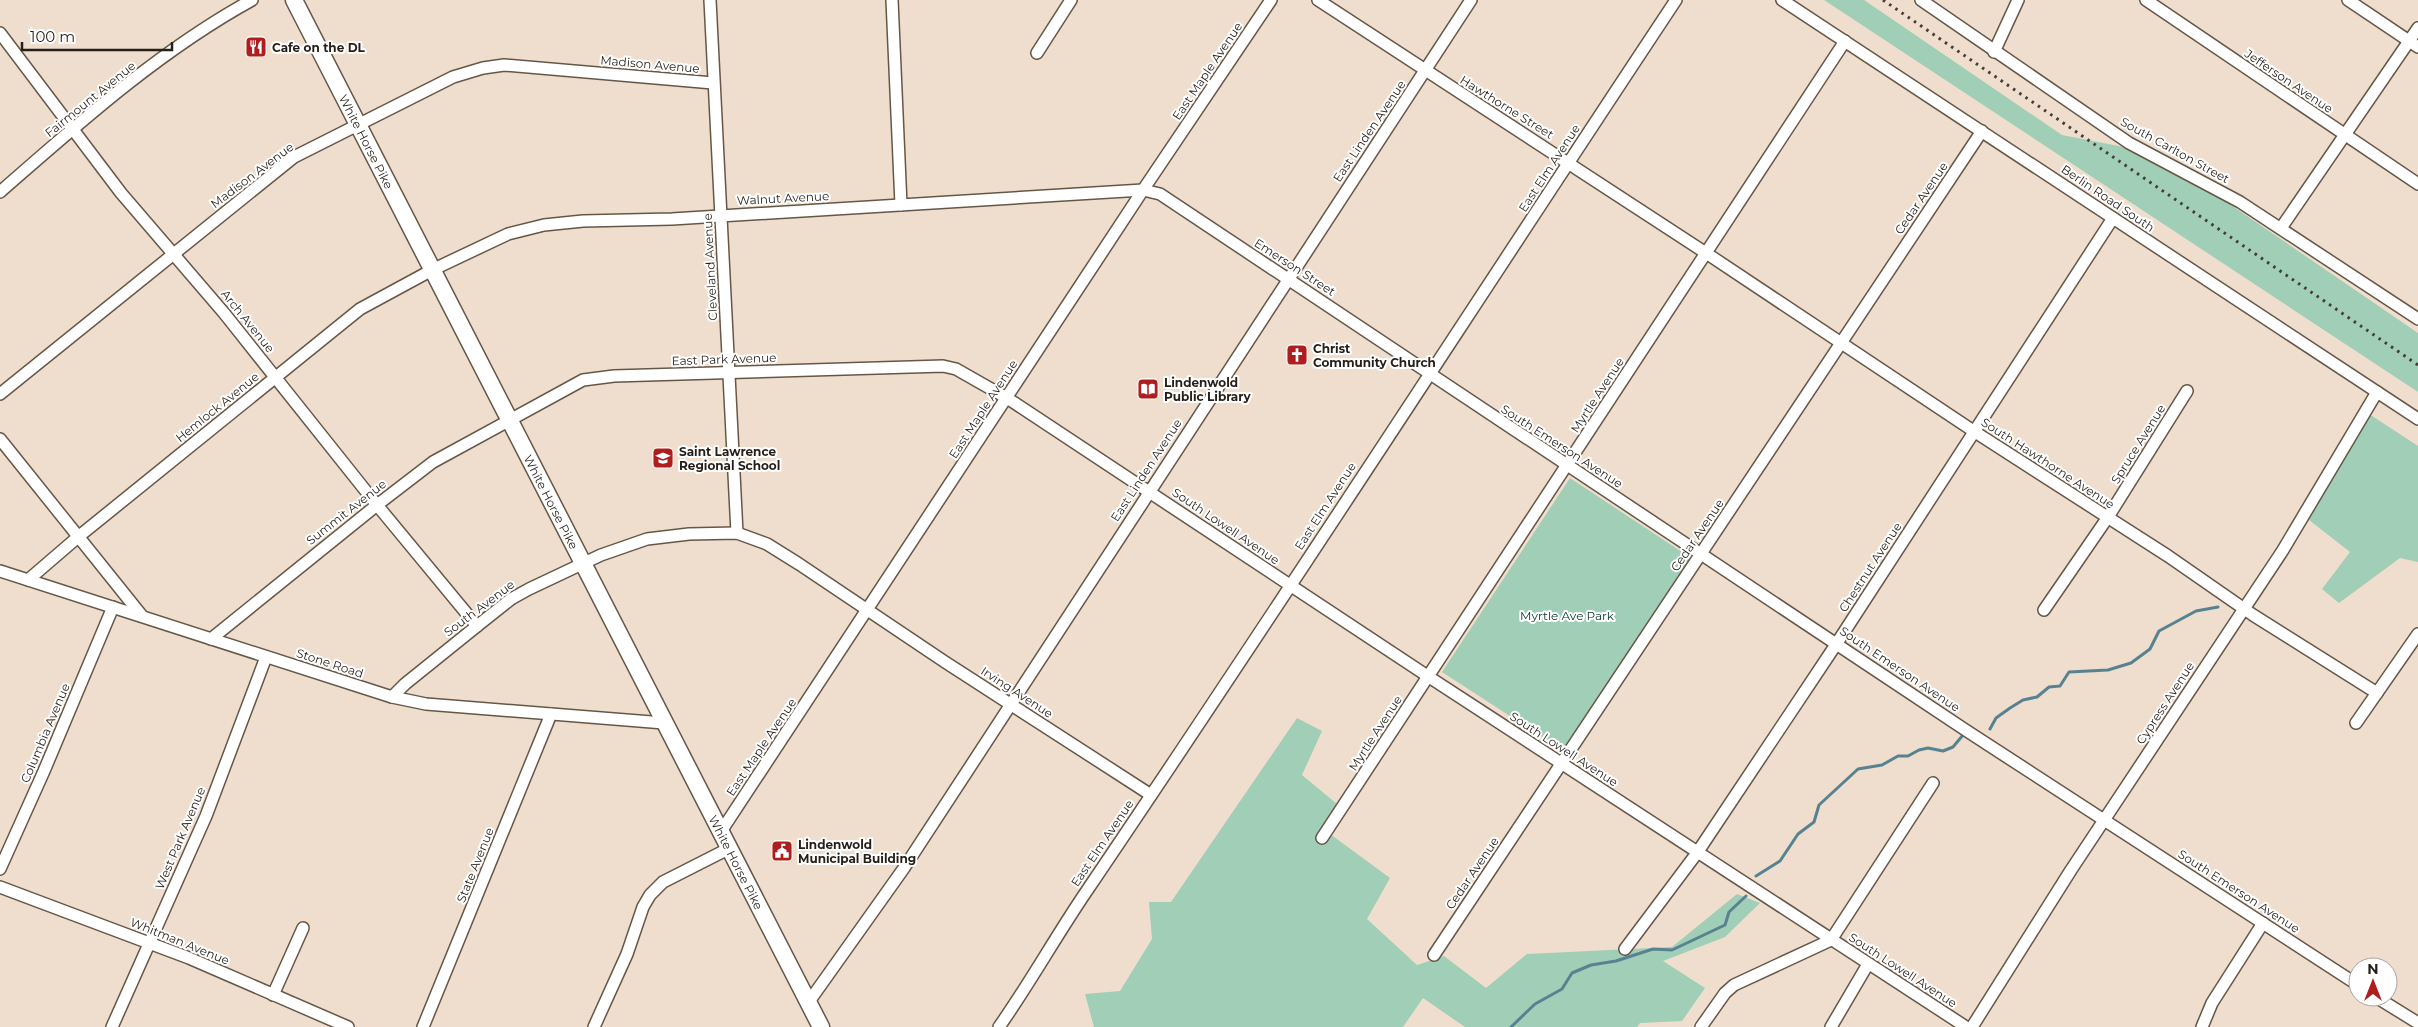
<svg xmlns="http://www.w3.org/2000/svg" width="2418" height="1027" viewBox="0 0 2418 1027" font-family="Montserrat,sans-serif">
	<rect width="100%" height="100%" fill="#efdecd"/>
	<g fill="#a1ceb7">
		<polygon points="1824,0 1864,0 2062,135 2155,153 2418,333 2418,392"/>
		<polygon points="2369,414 2418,446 2418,562 2400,558 2339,603 2322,589 2350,552 2304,516"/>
		<polygon points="1570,478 1691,558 1564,751 1442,672"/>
		<polygon points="1297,718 1322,731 1302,775 1343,809 1330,834 1390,878 1367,919 1417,965 1444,956 1486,988 1527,954 1672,947 1737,894 1760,903 1725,937 1663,961 1705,988 1682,1021 1640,1023 1637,1027 1465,1027 1423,998 1403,1027 1094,1027 1085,994 1120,991 1152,939 1149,902 1171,902"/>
	</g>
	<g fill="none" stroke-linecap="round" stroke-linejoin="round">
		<g stroke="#578391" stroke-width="3">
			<polyline points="1990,729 1996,718 2010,708 2023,700 2037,697 2049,687 2060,686 2069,672 2108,670 2131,663 2150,649 2159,631 2196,611 2218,607"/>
			<polyline points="1756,876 1780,861 1798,834 1814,822 1819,805 1858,769 1882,765 1898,756 1908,756 1919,750 1928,748 1943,751 1953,747 1963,735"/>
			<polyline points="1511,1027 1535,1004 1562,989 1572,973 1591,965 1616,961 1653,949 1672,950 1725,925 1729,912 1746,896"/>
		</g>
		<g stroke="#655748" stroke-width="14">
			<g id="minor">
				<polyline points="710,0 737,533"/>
				<polyline points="892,0 901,205"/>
				<polyline points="1318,0 1706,253 1975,432 2168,556 2253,615 2377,693"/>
				<polyline points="1782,0 2418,419"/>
				<polyline points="1921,0 2129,143 2240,202 2418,319"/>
				<polyline points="2146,0 2418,184"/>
				<polyline points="2348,0 2418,47"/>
				<polyline points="0,33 121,193 224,313 377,505 477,626"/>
				<polyline points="1994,52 2018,0"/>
				<polyline points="1037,53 1071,0"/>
				<path d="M0,192C79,123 159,51 252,0"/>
				<polyline points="2281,228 2418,28"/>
				<polyline points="0,394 294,157 453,77 483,68 504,65 713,83"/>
				<polyline points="0,439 142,616"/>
				<polyline points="0,571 392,697 426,704 664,723"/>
				<polyline points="28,580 78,537 360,309 432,270 508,234 544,225 583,221 672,219 1143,190 1160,194 1967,731 2358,985"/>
				<polyline points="2044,610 2108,517 2187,391"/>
				<polyline points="211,639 377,505 433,462 583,380 614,376 943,366 956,369 1007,398 1429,677 1966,1027"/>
				<polyline points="392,697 405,684 477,626 511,599 529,589 601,555 647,539 689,534 737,533 767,544 799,564 945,662 1151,795"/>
				<polyline points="2356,723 2418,634"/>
				<polyline points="720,833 1143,190 1271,0"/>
				<polyline points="1322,838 1845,41"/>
				<polyline points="0,869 44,771 113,607"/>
				<polyline points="0,887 189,958 348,1027"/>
				<polyline points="1625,949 1697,853 1837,643 2113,218"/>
				<polyline points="1434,955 1982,131"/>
				<polyline points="273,995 303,928"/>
				<polyline points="2376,997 2418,1023"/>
				<polyline points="808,1003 904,868 1471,0"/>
				<polyline points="112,1027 206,816 266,657"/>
				<polyline points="423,1027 551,714"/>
				<polyline points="594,1027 627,954 643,907 650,895 663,882 728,849"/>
				<path d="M999,1027C1030,983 1056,936 1086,892C1286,597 1479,297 1676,0"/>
				<polyline points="1701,1027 1725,993 1734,985 1831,940 1933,783"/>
				<polyline points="1831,1027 1868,964"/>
				<polyline points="1972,1027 2071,870 2283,550 2377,392"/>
				<polyline points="2202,1027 2212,1003 2263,923"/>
			</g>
		</g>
		<g stroke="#655748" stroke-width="19">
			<g id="highway">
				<path id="s1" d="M294,0L821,1027"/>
			</g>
		</g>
		<use href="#minor" stroke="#fff" stroke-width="11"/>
		<use href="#highway" stroke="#fff" stroke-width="16"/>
		<polyline stroke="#463e36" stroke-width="3" stroke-dasharray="2.5 5" stroke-linecap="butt" points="1883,0 2418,365"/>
	</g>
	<defs>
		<g id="restaurant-square" transform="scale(1.125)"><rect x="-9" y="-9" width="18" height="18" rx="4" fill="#af1e1f" stroke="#fff"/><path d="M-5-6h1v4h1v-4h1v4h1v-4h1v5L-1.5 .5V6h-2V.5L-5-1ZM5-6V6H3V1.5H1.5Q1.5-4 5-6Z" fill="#fff"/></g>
		<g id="church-square" transform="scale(1.125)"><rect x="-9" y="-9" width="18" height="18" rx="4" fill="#af1e1f" stroke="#fff"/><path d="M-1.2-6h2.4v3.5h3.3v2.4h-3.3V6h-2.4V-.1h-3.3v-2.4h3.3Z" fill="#fff"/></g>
		<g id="library-square" transform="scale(1.125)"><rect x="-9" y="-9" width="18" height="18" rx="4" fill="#af1e1f" stroke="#fff"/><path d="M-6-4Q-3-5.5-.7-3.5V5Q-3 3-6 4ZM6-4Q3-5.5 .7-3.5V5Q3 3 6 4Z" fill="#fff"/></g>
		<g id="school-square" transform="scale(1.125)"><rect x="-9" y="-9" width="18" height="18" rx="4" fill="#af1e1f" stroke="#fff"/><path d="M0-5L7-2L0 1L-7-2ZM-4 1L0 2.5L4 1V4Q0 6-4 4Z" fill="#fff"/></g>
		<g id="civic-square" transform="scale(1.125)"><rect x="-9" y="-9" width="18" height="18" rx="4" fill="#af1e1f" stroke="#fff"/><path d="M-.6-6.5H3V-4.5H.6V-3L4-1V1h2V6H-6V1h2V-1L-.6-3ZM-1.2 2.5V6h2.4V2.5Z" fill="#fff"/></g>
	</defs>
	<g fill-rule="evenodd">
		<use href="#restaurant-square" x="256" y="47"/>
		<use href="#church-square" x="1297" y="355"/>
		<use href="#library-square" x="1148" y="389"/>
		<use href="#school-square" x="663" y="458"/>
		<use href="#civic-square" x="782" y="851"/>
	</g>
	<g text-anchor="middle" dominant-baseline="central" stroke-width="4" stroke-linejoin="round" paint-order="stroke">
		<g font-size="12" font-weight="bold" fill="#251f19" stroke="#fff" text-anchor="start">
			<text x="272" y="47">Cafe on the DL</text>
			<text x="1313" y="348">Christ<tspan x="1313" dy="14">Community Church</tspan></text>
			<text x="1164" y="382">Lindenwold<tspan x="1164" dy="14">Public Library</tspan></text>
			<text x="679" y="451">Saint Lawrence<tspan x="679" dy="14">Regional School</tspan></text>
			<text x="798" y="844">Lindenwold<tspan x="798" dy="14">Municipal Building</tspan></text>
		</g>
		<g font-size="12" fill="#251f19" stroke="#fff">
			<text transform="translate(650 64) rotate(5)">Madison Avenue</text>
			<text transform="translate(1207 71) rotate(-56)">East Maple Avenue</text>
			<text transform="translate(2289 81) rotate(34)">Jefferson Avenue</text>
			<text transform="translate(90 99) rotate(-39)">Fairmount Avenue</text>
			<text transform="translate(1507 107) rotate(32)">Hawthorne Street</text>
			<text transform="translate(1369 131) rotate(-56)">East Linden Avenue</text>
			<text stroke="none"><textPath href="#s1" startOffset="159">White Horse Pike</textPath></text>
			<text transform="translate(2175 150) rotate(29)">South Carlton Street</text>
			<text transform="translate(1549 168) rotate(-57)">East Elm Avenue</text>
			<text transform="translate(252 175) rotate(-37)">Madison Avenue</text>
			<text transform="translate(783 198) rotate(-3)">Walnut Avenue</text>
			<text transform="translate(1921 198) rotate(-56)">Cedar Avenue</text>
			<text transform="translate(2108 198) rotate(34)">Berlin Road South</text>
			<text transform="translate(710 267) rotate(-93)">Cleveland Avenue</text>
			<text transform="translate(1295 267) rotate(33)">Emerson Street</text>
			<text transform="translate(248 321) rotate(51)">Arch Avenue</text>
			<text transform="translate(724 359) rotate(-2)">East Park Avenue</text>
			<text transform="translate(1597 395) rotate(-57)">Myrtle Avenue</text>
			<text transform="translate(217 407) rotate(-39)">Hemlock Avenue</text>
			<text transform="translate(983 409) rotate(-57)">East Maple Avenue</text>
			<text transform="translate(2138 444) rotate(-58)">Spruce Avenue</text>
			<text transform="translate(1562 446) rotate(33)">South Emerson Avenue</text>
			<text transform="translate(2048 463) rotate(33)">South Hawthorne Avenue</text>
			<text transform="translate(1146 470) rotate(-57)">East Linden Avenue</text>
			<text stroke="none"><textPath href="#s1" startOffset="564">White Horse Pike</textPath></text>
			<text transform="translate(1325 506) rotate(-57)">East Elm Avenue</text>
			<text transform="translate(346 512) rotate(-38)">Summit Avenue</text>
			<text transform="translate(1226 526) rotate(34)">South Lowell Avenue</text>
			<text transform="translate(1697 535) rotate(-56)">Cedar Avenue</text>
			<text transform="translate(1870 567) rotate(-57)">Chestnut Avenue</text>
			<text transform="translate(479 608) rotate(-37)">South Avenue</text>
			<text transform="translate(330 663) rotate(18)">Stone Road</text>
			<text transform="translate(1900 669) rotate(34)">South Emerson Avenue</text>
			<text transform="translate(1017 692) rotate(33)">Irving Avenue</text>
			<text transform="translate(2165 703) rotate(-57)">Cypress Avenue</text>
			<text transform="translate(45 733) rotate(-67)">Columbia Avenue</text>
			<text transform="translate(1375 733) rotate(-57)">Myrtle Avenue</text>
			<text transform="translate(761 747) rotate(-56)">East Maple Avenue</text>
			<text transform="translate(1564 749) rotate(33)">South Lowell Avenue</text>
			<text transform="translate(180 838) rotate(-67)">West Park Avenue</text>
			<text transform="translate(1102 843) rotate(-56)">East Elm Avenue</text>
			<text stroke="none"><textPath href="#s1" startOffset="969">White Horse Pike</textPath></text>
			<text transform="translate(475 865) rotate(-68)">State Avenue</text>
			<text transform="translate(1472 873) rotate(-56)">Cedar Avenue</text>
			<text transform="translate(2239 891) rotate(33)">South Emerson Avenue</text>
			<text transform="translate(180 941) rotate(22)">Whitman Avenue</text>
			<text transform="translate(1903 970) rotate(33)">South Lowell Avenue</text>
		</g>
		<g font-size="12" fill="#033724" stroke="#fff">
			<text x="1567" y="615">Myrtle Ave Park</text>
		</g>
	</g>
	<g transform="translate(2373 982)"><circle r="24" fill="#ffffff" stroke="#a8a5a3"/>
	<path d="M0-4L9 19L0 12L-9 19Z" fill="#af1e1f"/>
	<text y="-8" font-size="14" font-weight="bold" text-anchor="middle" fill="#251f19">N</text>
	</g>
	<path d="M22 42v8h150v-8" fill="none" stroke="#251f19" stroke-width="2.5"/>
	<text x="30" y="42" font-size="15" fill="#251f19" stroke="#ffffff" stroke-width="4" paint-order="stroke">100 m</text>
</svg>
